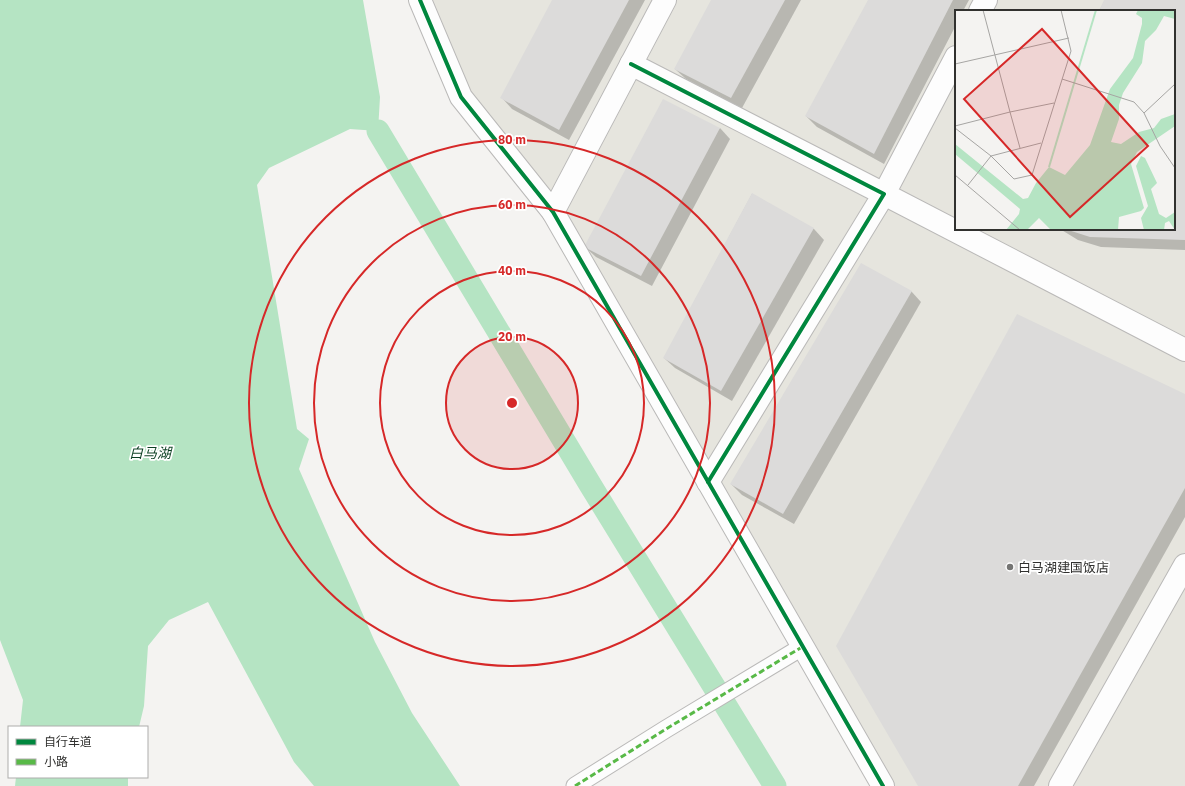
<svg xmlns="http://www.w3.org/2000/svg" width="1185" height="786" viewBox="0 0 1185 786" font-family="'IBM Plex Sans','Noto Sans SC',sans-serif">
	<rect width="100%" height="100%" fill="#f4f3f1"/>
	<path fill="#e6e5de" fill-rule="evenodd" d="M420,0H1185V786H883L553,212L461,97ZM956,11H1174V229H956Z"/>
	<g fill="#b5e4c3">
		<polygon points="0,0 363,0 380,97 378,131 350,129 269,168 257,185 297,429 309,439 299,469 375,642 412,713 460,786 314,786 294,762 208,602 169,620 148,646 144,706 139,727 20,727 23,700 0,640"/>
		<polygon points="16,777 128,777 128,786 15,786"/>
	</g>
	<g fill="#0003">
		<polygon points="553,0 645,0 569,140 512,109 502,98"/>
		<polygon points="712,0 801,0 742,108 686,79 675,69"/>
		<polygon points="869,0 969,0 963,11 956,11 956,25 884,164 817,127 806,116"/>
		<polygon points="1105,0 1185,0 1185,250 1101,247 1078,240 1060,229 1174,229 1174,11 1099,11"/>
		<polygon points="720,128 730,139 652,286 596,257 585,247"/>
		<polygon points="752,194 814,229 824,240 732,401 675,368 664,358"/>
		<polygon points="911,291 921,302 794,524 742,495 731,484"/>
		<polygon points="1185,395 1185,517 1034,786 919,786"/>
	</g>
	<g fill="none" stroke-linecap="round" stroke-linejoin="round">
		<polyline stroke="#b5e4c3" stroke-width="23" points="378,131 591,486 775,786"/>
	</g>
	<g fill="#dcdbda">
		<polygon points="552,0 629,0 559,130 500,98"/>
		<polygon points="711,0 785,0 731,98 674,69"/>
		<polygon points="868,0 953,0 874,154 805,116"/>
		<polygon points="1104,0 1185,0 1185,240 1090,237 1065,229 1174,229 1174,11 1099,11"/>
		<polygon points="663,99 720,128 641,276 584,247"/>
		<polygon points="752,193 814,228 721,391 663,358"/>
		<polygon points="861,263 912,291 783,514 730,484"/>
		<polygon points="1017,314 1185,394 1185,488 1018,786 918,786 836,646"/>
	</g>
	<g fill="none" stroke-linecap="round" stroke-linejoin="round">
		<g stroke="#bab9b8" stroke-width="19">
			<polyline id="pedestrian" points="575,786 666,729 802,647"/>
		</g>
		<g stroke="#bab9b8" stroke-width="24">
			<g id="minor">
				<polyline points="420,0 461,97 553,212 883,786"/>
				<polyline points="980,11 986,0"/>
				<polyline points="956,57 884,194 1185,350"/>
				<polyline points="631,64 884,194 708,482"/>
				<polyline points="553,212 665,0"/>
				<polyline points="1060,786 1185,565"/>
			</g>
		</g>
		<use href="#pedestrian" stroke="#fdfdfd" stroke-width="17"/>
		<use href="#minor" stroke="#fdfdfd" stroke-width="22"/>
		<polyline stroke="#58b947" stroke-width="3" stroke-dasharray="6 3" stroke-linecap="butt" points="575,786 666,729 802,647"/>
		<g stroke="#fff" stroke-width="6">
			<g id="cycleway">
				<polyline points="420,0 461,97 553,212 883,786"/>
				<polyline points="631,64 884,194 708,482"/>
			</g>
		</g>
		<use href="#cycleway" stroke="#00873e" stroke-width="4"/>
	</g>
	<circle cx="512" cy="403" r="66" fill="#d62828" fill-opacity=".12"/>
	<g fill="none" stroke="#d62828" stroke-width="2">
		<circle cx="512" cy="403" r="66"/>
		<circle cx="512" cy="403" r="132"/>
		<circle cx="512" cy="403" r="198"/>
		<circle cx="512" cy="403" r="263"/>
	</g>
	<circle fill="#757573" stroke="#fff" stroke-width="1.5" cx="1010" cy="567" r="4"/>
	<g text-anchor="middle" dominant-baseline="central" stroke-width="3.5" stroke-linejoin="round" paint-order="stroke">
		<g font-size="13" fill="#31312f" stroke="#fff" text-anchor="start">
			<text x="1018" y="567">白马湖建国饭店</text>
		</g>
		<g font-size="14" font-style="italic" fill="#0b3f22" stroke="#fff">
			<text x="150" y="453">白马湖</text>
		</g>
	</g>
	<g transform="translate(955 10)">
		<rect width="220" height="220" fill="#f4f3f1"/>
		<path d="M183,0H220V9L209,6L201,20L190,31L187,53L168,83L164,95V109L156,132L166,134L184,122L199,118L206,109L220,104V116L182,142L176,154L189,198L186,201L164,207L163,220H96L84,208L72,220H51L64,204L65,199L0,144V134L68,189L73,188L81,173L94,157L110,165L135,135L155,79L178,48L187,14V8L181,4ZM186,146L190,148L202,173L196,179L204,204L211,208L220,202V220L214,211L210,213L209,220H189L186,208L193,196L181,156Z" fill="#b5e4c3"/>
		<path fill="none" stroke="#b5e4c3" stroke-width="2" d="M94,157L141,0"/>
		<path fill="none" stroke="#a6a5a3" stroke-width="1" d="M0,54L114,28M107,69L179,92L189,103L205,136L220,158M189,103L220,74M0,116L55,102L28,0M0,118L36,146L59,169L77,165L116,41L106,0M65,138L55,102L99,93M0,165L65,220M13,175L36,146L86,133"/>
		<path fill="#d62828" fill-opacity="0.15" stroke="#d62828" stroke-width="2" d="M87,19L193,136L115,207L9,89Z"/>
		<rect width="220" height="220" fill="none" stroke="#31312f" stroke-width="2"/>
	</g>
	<circle cx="512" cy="403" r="6" fill="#d62828" stroke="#fff" stroke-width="2"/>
	<g font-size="12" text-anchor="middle" font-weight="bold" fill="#d62828" stroke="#fff" stroke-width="3.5" stroke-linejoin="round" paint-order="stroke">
		<text x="512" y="144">80 m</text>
		<text x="512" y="209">60 m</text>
		<text x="512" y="275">40 m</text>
		<text x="512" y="341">20 m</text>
	</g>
	<rect x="8" y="726" width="140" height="52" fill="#ffffff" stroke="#adadac"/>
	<rect x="16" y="739" width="20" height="6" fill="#00873e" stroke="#adadac"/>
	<text x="44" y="746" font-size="12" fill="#31312f">自行车道</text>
	<rect x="16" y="759" width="20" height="6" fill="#58b947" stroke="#adadac"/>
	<text x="44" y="766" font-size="12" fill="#31312f">小路</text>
</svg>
